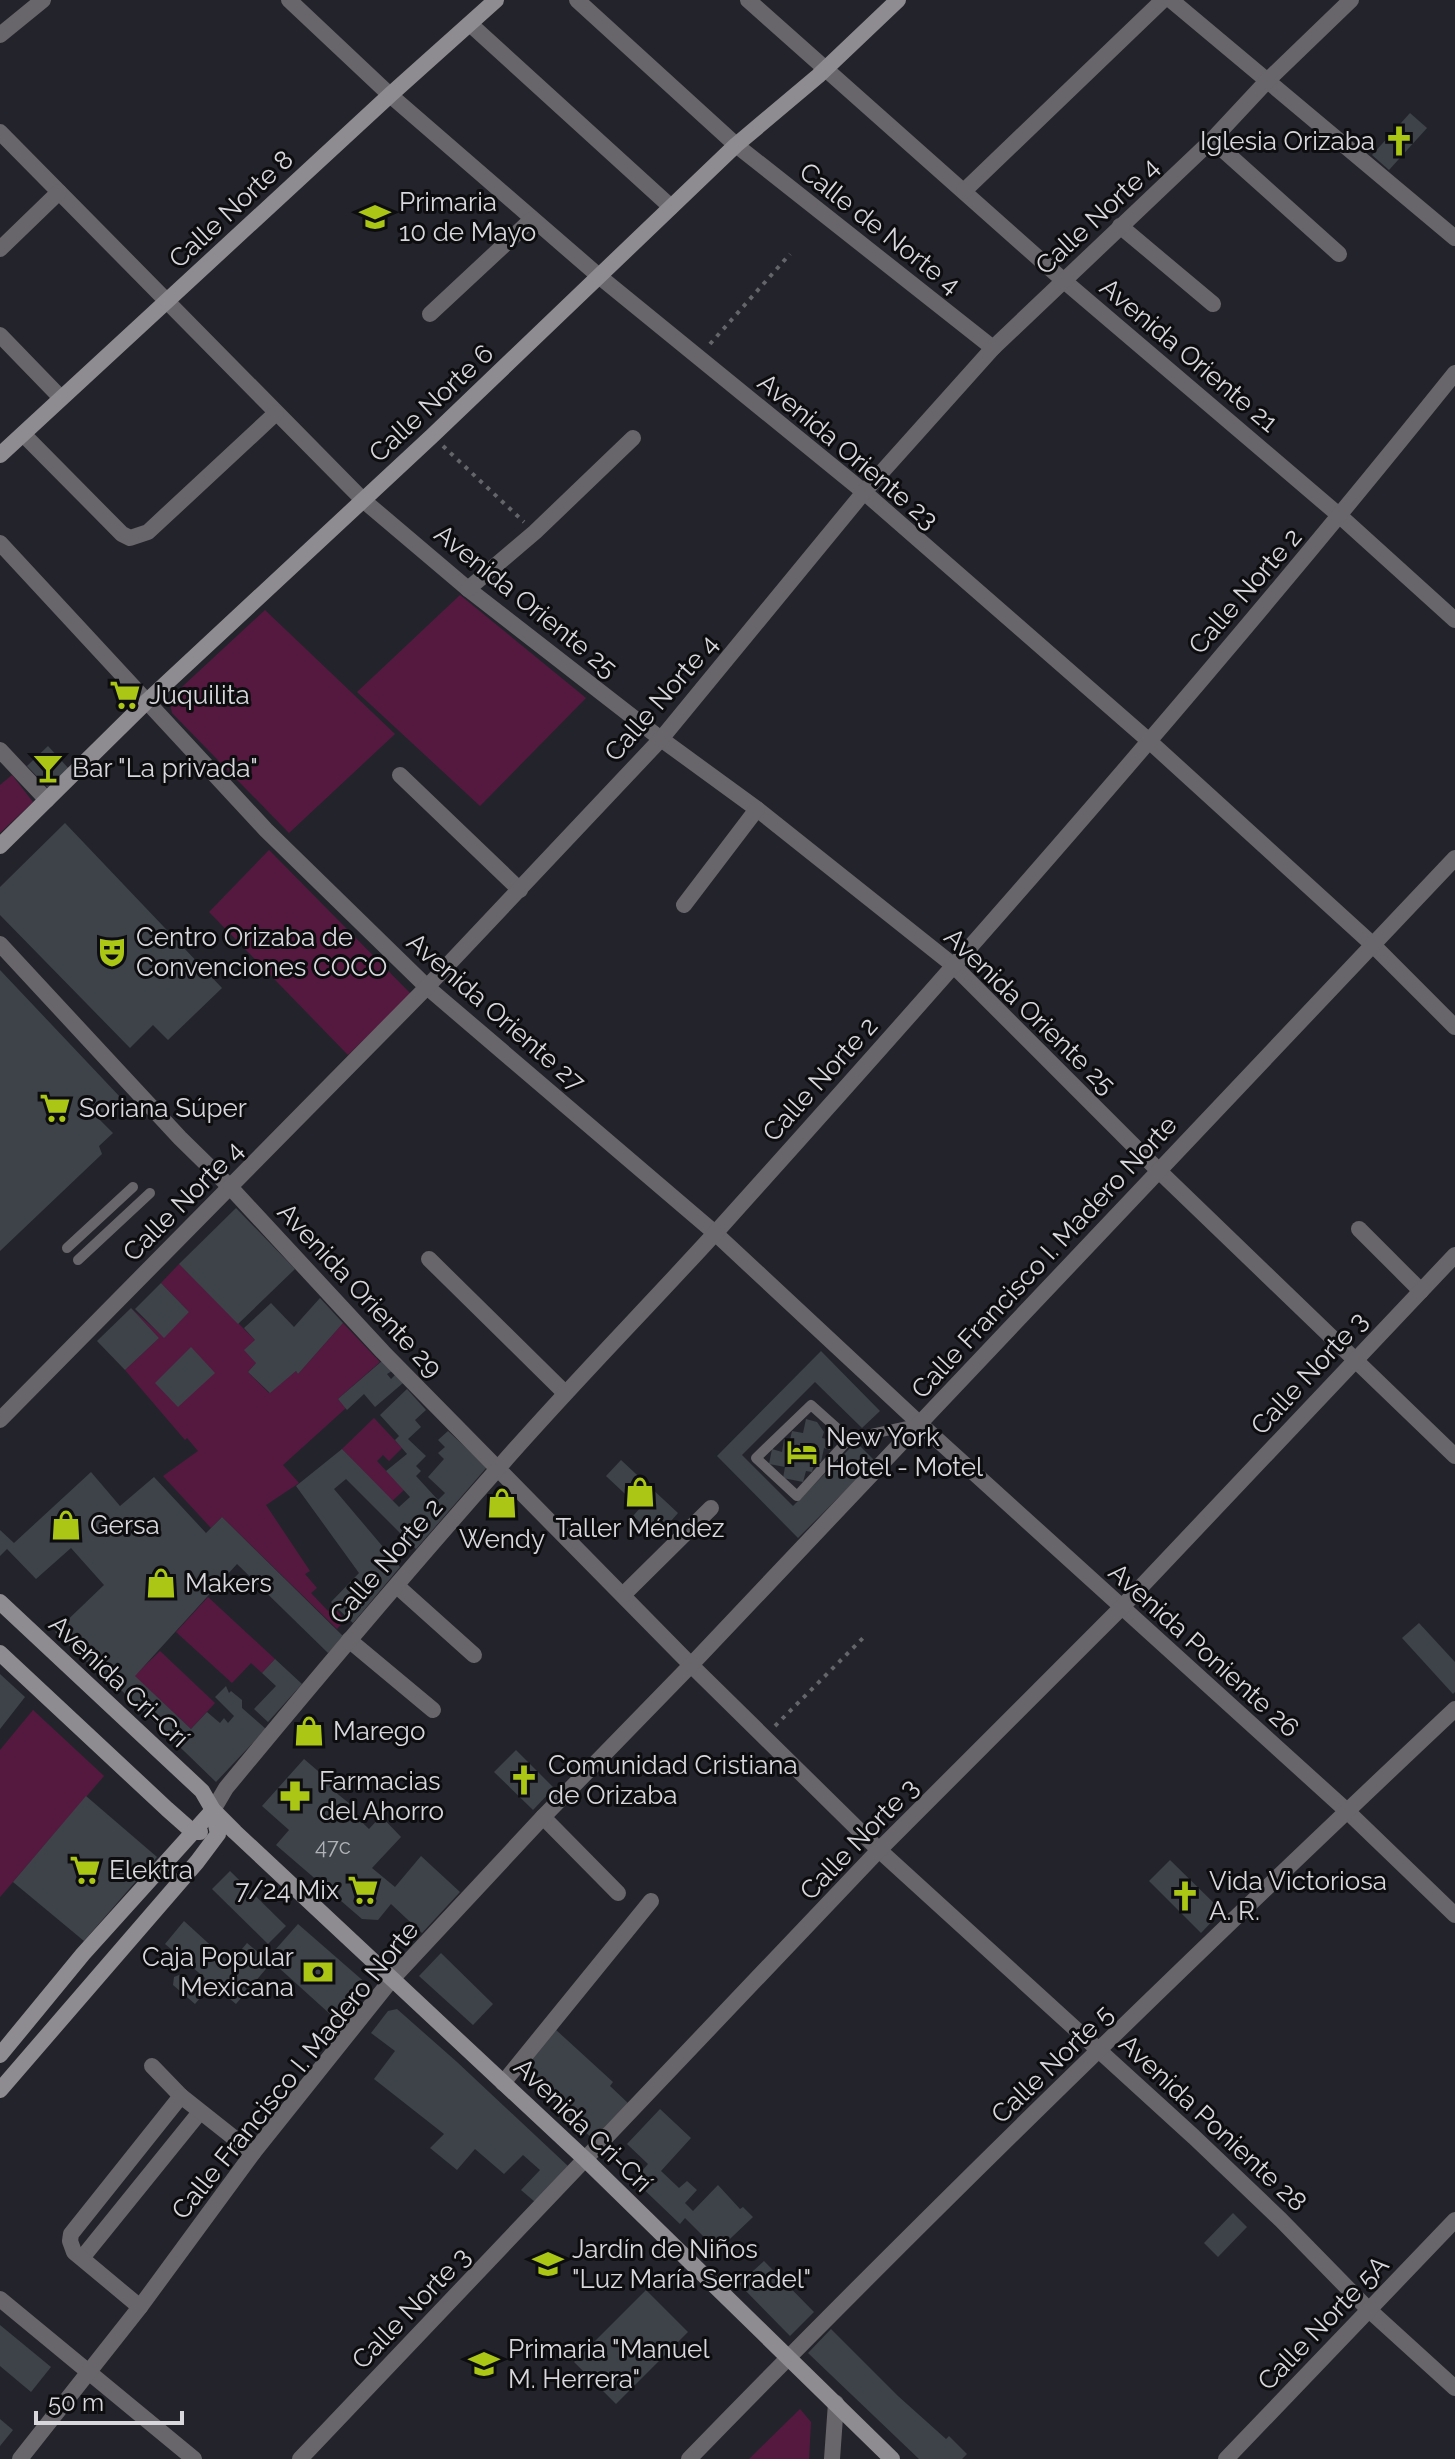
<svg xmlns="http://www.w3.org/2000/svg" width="1455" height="2459" viewBox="0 0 1455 2459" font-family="Raleway,sans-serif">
	<rect width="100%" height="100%" fill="#23242b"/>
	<g fill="#551940">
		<polygon points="460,595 586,698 480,806 357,692"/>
		<polygon points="265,610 395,734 289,833 172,713 169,699"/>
		<polygon points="12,775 33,802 0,833 0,785"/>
		<polygon points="269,850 411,994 348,1055 209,912"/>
		<polygon points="179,1264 255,1340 256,1363 248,1372 269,1393 296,1371 298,1374 343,1323 380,1362 338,1399 346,1408 283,1465 299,1483 266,1505 310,1571 305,1574 317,1588 311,1593 328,1611 333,1606 345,1620 337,1629 222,1517 211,1528 163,1476 198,1451 187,1438 185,1440 125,1370 159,1338 131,1308 164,1337 189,1312 161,1283"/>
		<polygon points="374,1418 402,1448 389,1461 383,1455 377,1461 404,1490 391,1502 342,1449"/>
		<polygon points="208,1597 275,1659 262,1673 251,1663 232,1683 176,1632"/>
		<polygon points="160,1651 215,1703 191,1729 134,1676"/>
		<polygon points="33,1710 104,1776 0,1897 0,1750"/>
		<polygon points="800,2409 811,2422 809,2459 749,2459"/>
	</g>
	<g fill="#3d4349">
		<polygon points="1410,113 1427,128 1389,170 1372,155"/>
		<polygon points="48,746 70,770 49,789 27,766"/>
		<polygon points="65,823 222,988 168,1040 153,1025 130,1048 0,915 0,887"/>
		<polygon points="0,970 121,1098 99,1119 113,1133 99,1146 102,1154 0,1251"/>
		<polygon points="236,1208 295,1269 238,1324 179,1264"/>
		<polygon points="161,1283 189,1312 164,1338 135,1309"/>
		<polygon points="320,1298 343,1323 298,1374 296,1371 270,1393 248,1372 256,1363 244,1350 255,1340 244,1328 271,1303 294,1327"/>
		<polygon points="131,1308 159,1338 125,1370 97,1341"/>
		<polygon points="191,1347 215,1373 178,1407 155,1383"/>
		<polygon points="821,1351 880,1411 862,1428 815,1382 742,1455 793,1506 856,1442 875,1461 798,1538 717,1456"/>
		<polygon points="382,1361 392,1371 387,1374 391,1379 395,1375 403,1383 375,1407 364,1394 347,1410 338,1399"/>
		<polygon points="407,1389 426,1410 415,1420 421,1427 408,1439 426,1456 416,1466 421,1471 416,1476 438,1500 445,1493 428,1477 444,1459 438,1453 445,1447 438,1440 448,1431 487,1467 416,1549 346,1479 334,1489 400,1567 353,1623 331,1602 359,1573 296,1486 342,1449 399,1507 410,1497 386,1471 407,1454 395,1440 399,1436 380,1415"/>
		<polygon points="806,1419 817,1422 824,1432 822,1438 832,1440 830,1450 824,1448 821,1462 815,1460 812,1472 806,1471 803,1482 783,1478 785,1467 769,1464 772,1449 782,1452 784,1439 790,1440 792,1431 803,1433"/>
		<polygon points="621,1460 678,1513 657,1537 633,1516 640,1508 606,1476"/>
		<polygon points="91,1472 120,1506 154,1477 206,1533 222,1517 344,1637 328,1653 237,1564 135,1676 191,1729 207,1712 220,1723 224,1718 228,1723 234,1716 215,1697 226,1686 229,1693 231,1691 242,1700 242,1708 266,1729 216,1782 121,1690 118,1692 55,1632 104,1585 71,1548 36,1579 7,1549 0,1556 0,1530 14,1543"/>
		<polygon points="1419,1623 1455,1662 1455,1692 1453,1694 1402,1638"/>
		<polygon points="275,1659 302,1684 268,1722 254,1709 276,1686 262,1673"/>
		<polygon points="0,1674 25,1697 0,1729"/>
		<polygon points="516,1750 554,1788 533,1810 494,1772"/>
		<polygon points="304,1759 332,1783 329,1787 350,1804 347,1808 369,1829 381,1816 401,1837 372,1868 395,1887 421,1856 460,1892 422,1933 391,1904 378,1920 362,1919 276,1845 289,1830 262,1806"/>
		<polygon points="86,1796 157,1857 84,1941 13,1882"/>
		<polygon points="1170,1860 1222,1911 1201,1933 1149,1881"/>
		<polygon points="230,1871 286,1926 268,1944 212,1889"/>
		<polygon points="184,1921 230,1963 247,1943 271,1963 236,2004 212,1984 195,2004 173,1985 174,1977 179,1975 197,1988 205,1978 165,1944"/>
		<polygon points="298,1924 368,1985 341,2024 268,1958"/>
		<polygon points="441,1953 493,2004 473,2025 419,1976"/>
		<polygon points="397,2009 457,2062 568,2166 535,2202 521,2190 540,2170 523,2155 504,2174 475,2149 457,2170 430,2148 444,2134 374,2079 395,2051 371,2033 388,2011"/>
		<polygon points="555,2029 613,2082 610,2086 629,2104 595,2141 520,2072"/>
		<polygon points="660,2109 691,2138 661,2171 679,2188 687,2181 697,2190 685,2203 693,2211 718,2185 740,2209 743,2207 753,2217 712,2256 702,2245 707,2240 685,2218 680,2224 634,2180 648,2164 627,2144"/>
		<polygon points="1233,2213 1247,2227 1218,2257 1204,2243"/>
		<polygon points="764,2261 814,2312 790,2336 739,2284"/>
		<polygon points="646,2290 688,2332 616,2404 574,2362"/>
		<polygon points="0,2325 51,2367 31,2392 0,2366"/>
		<polygon points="831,2329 898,2396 946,2439 949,2436 967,2454 962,2459 919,2459 808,2353"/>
		<polygon points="0,2419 13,2430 0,2446"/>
	</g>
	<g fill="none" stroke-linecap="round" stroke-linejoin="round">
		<g stroke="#64656b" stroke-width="4" stroke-dasharray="4 6" stroke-linecap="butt">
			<polyline points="710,344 790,254"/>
			<polyline points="443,446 524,522"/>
			<polyline points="775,1726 865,1636"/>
		</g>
		<g stroke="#68666a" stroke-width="10">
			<polyline points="67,1248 133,1187"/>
			<polyline points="78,1260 150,1193"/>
			<polyline points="849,1439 811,1405 756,1458 797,1496 849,1439 917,1424"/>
		</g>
		<g stroke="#68666a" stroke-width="16">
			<polyline points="289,0 390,95 600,277 864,492 1148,740 1372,944 1455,1027"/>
			<polyline points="577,0 736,145 993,348"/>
			<polyline points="748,0 1063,280 1340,516 1455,620"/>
			<polyline points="1171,0 1455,238"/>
			<polyline points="470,24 671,207"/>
			<polyline points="0,35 43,0"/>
			<polyline points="0,132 363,500 468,589 661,739 757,809 953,965 1159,1171 1455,1456"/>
			<polyline points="1212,140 1339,254"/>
			<polyline points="964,191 1163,0"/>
			<polyline points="1120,226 1213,304"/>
			<polyline points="0,249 59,192"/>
			<polyline points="430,314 532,219"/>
			<polyline points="0,335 61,398"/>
			<polyline points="23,434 122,534 130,538 148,532 276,413"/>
			<polyline points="0,543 266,830 427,987 715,1233 919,1423 1347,1811 1455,1915"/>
			<polyline points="468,589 535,532 633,438"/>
			<polyline points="0,750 47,800"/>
			<polyline points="400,775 520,890"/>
			<polyline points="684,905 757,809"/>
			<polyline points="0,944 180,1138 231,1188 383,1352 691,1665 879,1850 1194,2137 1281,2220 1368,2309 1455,2388"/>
			<polyline points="1359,1229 1421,1291"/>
			<polyline points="429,1259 565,1393"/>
			<polyline points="0,1420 427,987 661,739 864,492 993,348 1212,140 1268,80 1351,0"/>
			<polyline points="397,1586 474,1655"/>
			<polyline points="623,1595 711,1508"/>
			<polyline points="349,1640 433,1710"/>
			<path d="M213,1810L226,1788C316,1679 407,1571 501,1465C571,1385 646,1309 718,1230C970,950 1219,667 1455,373"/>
			<polyline points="543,1817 618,1893"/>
			<polyline points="152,2066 181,2096"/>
			<polyline points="503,2083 651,1901"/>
			<polyline points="82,2258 200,2112"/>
			<polyline points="0,2299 194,2459"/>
			<polyline points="140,2307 74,2252 70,2241 71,2234 181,2096 253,2153"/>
			<polyline points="20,2459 140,2307 253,2153 392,1979 543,1817 691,1665 1455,858"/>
			<polyline points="300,2459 879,1850 1121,1608 1455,1255"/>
			<path d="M689,2459C938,2203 1195,1954 1455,1709"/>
			<polyline points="832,2459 836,2403"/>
			<polyline points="1226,2459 1455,2220"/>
		</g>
		<g stroke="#8f8c91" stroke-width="16">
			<polyline points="0,455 390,95 496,0"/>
			<polyline points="0,846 145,703 432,436 736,145 818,76 898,0"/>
			<polyline points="0,1602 202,1791 213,1810 235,1832 586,2160 892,2459"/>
			<polyline points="0,1653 167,1809 193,1832 200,1832"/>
			<polyline points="0,2055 83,1954 213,1810"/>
			<polyline points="0,2090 197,1862 218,1834 213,1811"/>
		</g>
	</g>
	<defs>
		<g id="church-bare" transform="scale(2.4)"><path d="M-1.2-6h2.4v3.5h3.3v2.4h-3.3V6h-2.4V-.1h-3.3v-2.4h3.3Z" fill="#abc614" stroke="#0d0d10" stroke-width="2.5" paint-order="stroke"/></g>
		<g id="school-bare" transform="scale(2.4)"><path d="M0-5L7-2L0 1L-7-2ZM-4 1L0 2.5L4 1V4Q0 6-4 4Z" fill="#abc614" stroke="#0d0d10" stroke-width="2.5" paint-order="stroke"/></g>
		<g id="supermarket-bare" transform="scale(2.4)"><path d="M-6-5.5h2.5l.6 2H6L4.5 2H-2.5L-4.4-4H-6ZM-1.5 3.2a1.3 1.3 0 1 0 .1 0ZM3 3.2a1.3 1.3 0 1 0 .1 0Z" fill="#abc614" stroke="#0d0d10" stroke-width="2.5" paint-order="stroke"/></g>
		<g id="bar-bare" transform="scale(2.4)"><path d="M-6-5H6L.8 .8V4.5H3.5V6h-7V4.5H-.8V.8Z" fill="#abc614" stroke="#0d0d10" stroke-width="2.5" paint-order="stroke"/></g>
		<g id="theatre-bare" transform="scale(2.4)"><path d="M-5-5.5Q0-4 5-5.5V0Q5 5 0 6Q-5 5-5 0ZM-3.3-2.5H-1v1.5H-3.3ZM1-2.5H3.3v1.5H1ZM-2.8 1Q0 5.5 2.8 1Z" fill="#abc614" stroke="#0d0d10" stroke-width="2.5" paint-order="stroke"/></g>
		<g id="hotel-bare" transform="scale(2.4)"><path d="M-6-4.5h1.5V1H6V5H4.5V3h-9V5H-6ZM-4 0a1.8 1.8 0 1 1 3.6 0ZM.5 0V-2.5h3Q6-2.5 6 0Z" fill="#abc614" stroke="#0d0d10" stroke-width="2.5" paint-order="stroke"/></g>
		<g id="shop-bare" transform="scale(2.4)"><path d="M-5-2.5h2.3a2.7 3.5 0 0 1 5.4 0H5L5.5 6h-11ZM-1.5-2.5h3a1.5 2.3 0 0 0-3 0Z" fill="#abc614" stroke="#0d0d10" stroke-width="2.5" paint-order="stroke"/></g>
		<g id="pharmacy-bare" transform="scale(2.4)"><path d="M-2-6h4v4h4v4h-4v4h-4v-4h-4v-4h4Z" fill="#abc614" stroke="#0d0d10" stroke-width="2.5" paint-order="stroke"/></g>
		<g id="bank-bare" transform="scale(2.4)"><path d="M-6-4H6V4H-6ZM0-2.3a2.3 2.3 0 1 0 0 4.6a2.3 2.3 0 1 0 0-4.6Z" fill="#abc614" stroke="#0d0d10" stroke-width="2.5" paint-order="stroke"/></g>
	</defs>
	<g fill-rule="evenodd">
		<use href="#church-bare" x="1399" y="141"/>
		<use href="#school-bare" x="375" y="217"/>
		<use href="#supermarket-bare" x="125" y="695"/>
		<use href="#bar-bare" x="48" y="768"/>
		<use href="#theatre-bare" x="112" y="952"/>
		<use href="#supermarket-bare" x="55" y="1108"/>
		<use href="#hotel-bare" x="802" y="1452"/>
		<use href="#shop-bare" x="640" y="1492"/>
		<use href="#shop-bare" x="502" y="1503"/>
		<use href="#shop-bare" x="66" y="1525"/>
		<use href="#shop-bare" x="161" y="1583"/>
		<use href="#shop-bare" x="309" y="1731"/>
		<use href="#church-bare" x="524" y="1780"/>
		<use href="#pharmacy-bare" x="295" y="1796"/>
		<use href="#supermarket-bare" x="85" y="1870"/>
		<use href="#supermarket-bare" x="363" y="1890"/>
		<use href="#church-bare" x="1185" y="1896"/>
		<use href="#bank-bare" x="318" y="1972"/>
		<use href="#school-bare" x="548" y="2264"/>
		<use href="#school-bare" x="484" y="2364"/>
	</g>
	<g text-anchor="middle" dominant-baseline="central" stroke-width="6" stroke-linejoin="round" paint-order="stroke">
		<g font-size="22" fill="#b0b2b7">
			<text x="333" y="1846">47c</text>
		</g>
		<g font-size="26" fill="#d7d7dc" stroke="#0d0d10" text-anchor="start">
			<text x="1375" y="141" text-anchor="end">Iglesia Orizaba</text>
			<text x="399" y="202">Primaria<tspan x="399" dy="30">10 de Mayo</tspan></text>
			<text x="149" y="695">Juquilita</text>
			<text x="72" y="768">Bar "La privada"</text>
			<text x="136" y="937">Centro Orizaba de<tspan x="136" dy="30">Convenciones COCO</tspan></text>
			<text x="79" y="1108">Soriana Súper</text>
			<text x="826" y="1437">New York<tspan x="826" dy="30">Hotel - Motel</tspan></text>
			<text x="90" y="1525">Gersa</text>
			<text x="640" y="1528" text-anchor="middle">Taller Méndez</text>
			<text x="502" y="1539" text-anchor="middle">Wendy</text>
			<text x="185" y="1583">Makers</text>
			<text x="333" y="1731">Marego</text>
			<text x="548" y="1765">Comunidad Cristiana<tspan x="548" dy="30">de Orizaba</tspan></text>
			<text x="319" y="1781">Farmacias<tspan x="319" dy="30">del Ahorro</tspan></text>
			<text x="109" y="1870">Elektra</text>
			<text x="1209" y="1881">Vida Victoriosa<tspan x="1209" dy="30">A. R.</tspan></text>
			<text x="339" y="1890" text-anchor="end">7/24 Mix</text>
			<text x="294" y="1957" text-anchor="end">Caja Popular<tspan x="294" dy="30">Mexicana</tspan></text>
			<text x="572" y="2249">Jardín de Niños<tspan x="572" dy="30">"Luz María Serradel"</tspan></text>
			<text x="508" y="2349">Primaria "Manuel<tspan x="508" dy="30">M. Herrera"</tspan></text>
		</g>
		<g font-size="26" fill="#d7d7dc" stroke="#0d0d10">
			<text transform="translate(231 209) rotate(-43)">Calle Norte 8</text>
			<text transform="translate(1097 216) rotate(-43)">Calle Norte 4</text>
			<text transform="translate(880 228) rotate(38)">Calle de Norte 4</text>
			<text transform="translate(1189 355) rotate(40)">Avenida Oriente 21</text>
			<text transform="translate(431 403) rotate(-43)">Calle Norte 6</text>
			<text transform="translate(848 451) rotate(40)">Avenida Oriente 23</text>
			<text transform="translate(1245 591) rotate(-49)">Calle Norte 2</text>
			<text transform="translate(526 601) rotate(39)">Avenida Oriente 25</text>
			<text transform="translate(661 698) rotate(-49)">Calle Norte 4</text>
			<text transform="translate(1030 1011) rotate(44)">Avenida Oriente 25</text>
			<text transform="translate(496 1012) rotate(41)">Avenida Oriente 27</text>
			<text transform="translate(820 1079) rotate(-48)">Calle Norte 2</text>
			<text transform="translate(183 1201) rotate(-45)">Calle Norte 4</text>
			<text transform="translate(1044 1257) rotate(-47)">Calle Francisco I. Madero Norte</text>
			<text transform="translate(360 1290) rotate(47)">Avenida Oriente 29</text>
			<text transform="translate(1309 1373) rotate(-47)">Calle Norte 3</text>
			<text transform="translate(386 1561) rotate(-49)">Calle Norte 2</text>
			<text transform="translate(1204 1650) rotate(42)">Avenida Poniente 26</text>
			<text transform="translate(119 1681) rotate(43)">Avenida Cri-Crí</text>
			<text transform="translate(859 1839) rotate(-46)">Calle Norte 3</text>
			<text transform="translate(1052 2064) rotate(-44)">Calle Norte 5</text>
			<text transform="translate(295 2070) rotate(-51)">Calle Francisco I. Madero Norte</text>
			<text transform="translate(1213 2123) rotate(43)">Avenida Poniente 28</text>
			<text transform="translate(583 2125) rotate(44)">Avenida Cri-Crí</text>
			<text transform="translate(411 2308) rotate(-46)">Calle Norte 3</text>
			<text transform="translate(1323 2323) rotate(-46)">Calle Norte 5A</text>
		</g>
	</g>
	<path d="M36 2411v12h146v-12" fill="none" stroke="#d7d7dc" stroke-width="4"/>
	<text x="48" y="2411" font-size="24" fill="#d7d7dc" stroke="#0d0d10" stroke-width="6" paint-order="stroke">50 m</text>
</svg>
